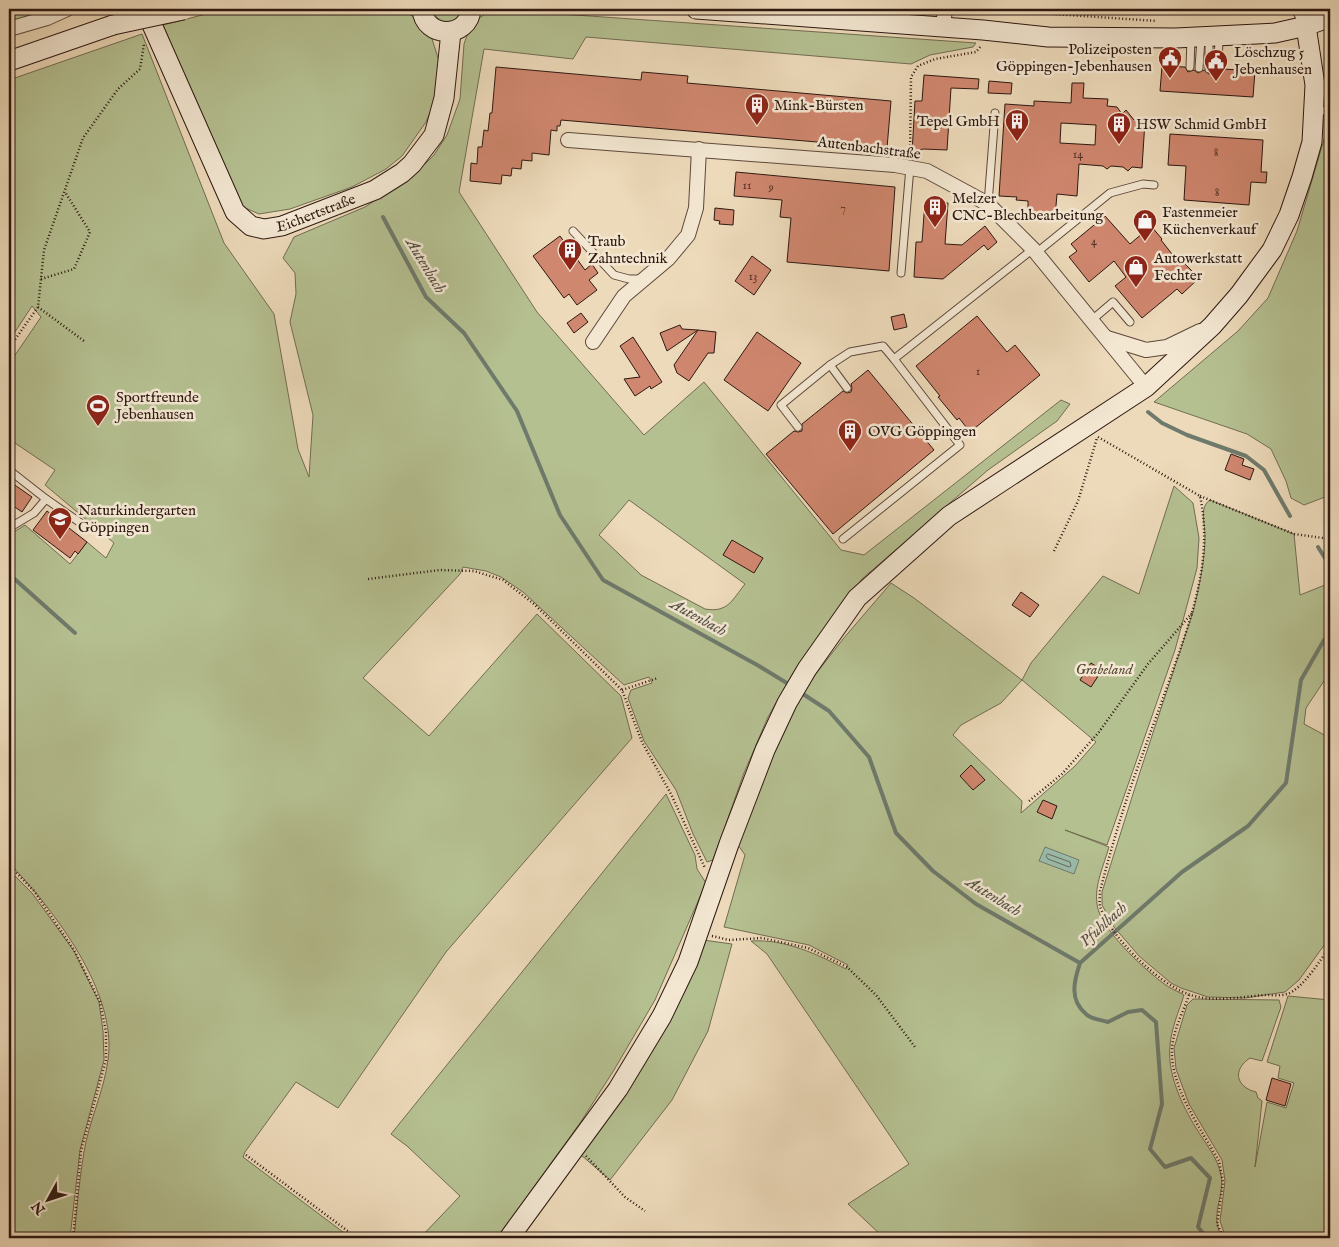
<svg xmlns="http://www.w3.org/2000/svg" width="1339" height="1247" viewBox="0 0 1339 1247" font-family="'IM FELL English',serif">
	<rect width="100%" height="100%" fill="#eddaba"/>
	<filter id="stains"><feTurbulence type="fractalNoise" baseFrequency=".004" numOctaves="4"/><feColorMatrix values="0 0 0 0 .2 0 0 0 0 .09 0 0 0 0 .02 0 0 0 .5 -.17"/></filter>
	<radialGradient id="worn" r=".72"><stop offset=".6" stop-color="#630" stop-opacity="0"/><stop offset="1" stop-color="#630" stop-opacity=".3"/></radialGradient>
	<g fill="#b5c091" stroke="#716c51" fill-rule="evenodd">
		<polygon points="9,9 60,9 9,22"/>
		<polygon points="278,9 389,9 411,15 423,26 432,39 439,61 438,93 426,122 402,156 386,169 352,187 290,209 259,214 241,206 227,184 163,25 214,12"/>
		<path d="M433,9H462C457,26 437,26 433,9Z"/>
		<path d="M503,10L976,43L973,47L930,55L911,64L586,37L573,59L484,49L459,192L537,312L644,435L704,382L841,550L864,555L1061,400L1070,404L1057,421L988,470L862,579L796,668L768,717L744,773L713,860L707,862L693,834L676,790L644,741L628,698L631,690L652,683L649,677L624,685L523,592L501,577L486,571L463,567L460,574L363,678L429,736L537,614L621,696L632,738L446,952L338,1108L296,1082L245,1152L243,1157L351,1238H74C77,1210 79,1180 84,1152C89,1121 104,1091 108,1060C118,992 53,909 9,863V535L25,525L70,564L87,542L106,558L114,543L45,485L55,470L9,439V364L41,317L32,306L9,341V80L142,34L224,243L274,314L298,449L309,477L313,415L290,322L296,294L295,273L283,258L294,237L365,207L415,174L434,155L447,135L460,99L464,44L471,24L485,14ZM629,500L745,584C732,600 728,613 705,609L641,575L599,535Z"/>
		<polygon points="1330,128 1330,495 1304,505 1291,498 1286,481 1271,449 1247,434 1154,402 1238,331 1268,298 1297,231 1325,136"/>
		<path d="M1174,486L1193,503L1199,538L1197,568L1175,650L1107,845L1065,830L1109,847C1104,865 1094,885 1097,904C1099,928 1144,969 1163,983C1169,988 1177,991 1184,995C1179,1011 1171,1029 1170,1046C1167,1074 1182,1105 1196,1128C1205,1143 1218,1158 1221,1175C1225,1199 1209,1212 1222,1238H884L848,1204L909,1164L767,954L751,941C786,939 816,954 846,969L848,965L809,945L724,927L745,855L738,845L761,779L798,697L843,639L891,583L914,598L1022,680L1031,663L1103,576L1139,594ZM1022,680L1096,742L1075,766L1021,813L1022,801L953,735L961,725L1001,703Z"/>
		<path d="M1210,500L1294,534L1300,595L1330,583V672L1306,708L1304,724L1330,738V937L1299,980L1285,992L1245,998L1208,997L1181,988L1171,983L1139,956L1114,927L1102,905V892L1139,775L1193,612C1199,587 1205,561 1205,536C1205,524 1199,507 1210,500Z"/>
		<polygon points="666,794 695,855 697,869 706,883 655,1000 614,1070 580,1123 497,1238 420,1238 460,1196 407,1146 391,1134"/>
		<polygon points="9,870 32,893 74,951 99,1002 103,1031 104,1060 80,1150 70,1238 9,1238"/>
		<polygon points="703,940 732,944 708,1031 672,1100 610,1180 581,1155"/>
		<path d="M1288,996L1330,1000V1238H1226L1220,1221L1225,1181L1222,1160L1189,1104L1176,1069L1174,1048L1187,1005L1193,999L1279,1000L1281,1007L1262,1061L1250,1058C1232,1070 1236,1087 1256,1092L1258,1098L1262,1101L1255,1167L1267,1102L1286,1108L1294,1083L1278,1078L1280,1066L1267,1062Z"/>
	</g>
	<polygon fill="#9abba9" stroke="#6e7a6c" points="1045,847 1079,860 1074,874 1039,861"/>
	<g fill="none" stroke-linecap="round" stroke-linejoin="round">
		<polygon stroke="#646a5d" stroke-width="1" points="1048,854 1070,862 1071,866 1069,867 1048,859 1046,856"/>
		<g stroke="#6e7a6c" stroke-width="4">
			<polyline points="383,217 426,297 464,333 517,411 560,515 603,580 759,666 790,685"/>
			<polyline points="1148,412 1162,423 1187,435 1246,456 1264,470 1290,516"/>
			<polyline points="1318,547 1330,566"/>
			<polyline points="9,574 75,633"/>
			<polyline points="800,692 829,711 869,757 896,833 933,871 976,904 1080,963"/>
			<path d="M1207,1238L1198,1227L1210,1178L1191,1158L1165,1167L1150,1149L1162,1104L1156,1022L1142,1010L1128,1012L1108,1022C1102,1020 1090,1019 1086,1014C1069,1000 1074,981 1080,963L1182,872L1248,826L1286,783L1301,680L1324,640L1330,635"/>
		</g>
	</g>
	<g fill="#d0876f" stroke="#2d1811" fill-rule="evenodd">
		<polygon points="1162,66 1185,67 1188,72 1194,70 1198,73 1204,70 1209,74 1214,72 1220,74 1223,69 1255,71 1253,97 1160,91"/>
		<polygon points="496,67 641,80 642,72 688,76 687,83 891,101 887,148 561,120 560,126 557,126 557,131 551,130 549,155 532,153 532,161 522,160 521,169 512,168 511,176 502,175 501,184 470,181 471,163 477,164 478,147 482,147 484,130 488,131 490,113 492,113"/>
		<polygon points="924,75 979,79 978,89 951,88 947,150 923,149 912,153 915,101 922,101"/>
		<polygon points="989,81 1012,83 1011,94 988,93"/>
		<path d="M1072,83H1084L1083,98L1108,99L1107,106L1117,107L1122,114L1126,110L1134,120L1145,121L1142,168L1132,167L1128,171L1123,167L1111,166L1107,169L1103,166L1079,164L1077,196L1057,194L1055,217L1028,215V201L1016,200L1017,197L999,196L1005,104L1034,106V101L1071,103ZM1061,123L1096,125L1095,145L1060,143Z"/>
		<polygon points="1170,134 1263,140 1261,172 1267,172 1266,183 1251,182 1249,205 1184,200 1186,166 1168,165"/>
		<polygon points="736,172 895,187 889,271 787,262 791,218 780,217 782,200 734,196"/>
		<polygon points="925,201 948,203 945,244 962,245 985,226 997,242 988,250 984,245 943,279 914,277 916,242 922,242"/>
		<polygon points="715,208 734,210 733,225 719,224 720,221 714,220"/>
		<polygon points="1105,216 1130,244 1151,226 1162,239 1161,240 1179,263 1182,261 1199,278 1182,294 1177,289 1142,318 1115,286 1126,277 1114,261 1089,282 1069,257 1077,251 1071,244"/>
		<polygon points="560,236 585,270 592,264 598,273 589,280 597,290 577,305 569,294 564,298 533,256"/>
		<polygon points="752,256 771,270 754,295 735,281"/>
		<polygon points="581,313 588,322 574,333 567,323"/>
		<polygon points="904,314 907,327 894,330 891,317"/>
		<polygon points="977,316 1007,352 1015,345 1040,375 970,432 959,418 957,420 938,397 940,396 916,366"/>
		<polygon points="680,325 682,329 698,330 667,351 660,333"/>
		<polygon points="698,330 716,332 714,353 708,353 689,381 677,373 674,365"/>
		<polygon points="757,332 801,363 768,411 724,380"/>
		<polygon points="633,337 662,382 651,389 650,386 635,396 624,379 640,377 620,346"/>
		<polygon points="868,370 934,450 833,534 766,454 794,431 798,432 802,431 802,424 843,391 847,393 851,392 852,388 851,384"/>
		<polygon points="1231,454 1244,459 1242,465 1254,469 1250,480 1225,470"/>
		<polygon points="9,481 32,497 22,512 9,503"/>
		<polygon points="47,511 87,542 78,554 75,551 70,558 33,530"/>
		<polygon points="732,540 763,558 754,573 723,555"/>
		<polygon points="1021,592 1039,605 1030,617 1012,605"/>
		<polygon points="1091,663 1102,670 1091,687 1080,680"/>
		<polygon points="971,765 985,780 973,790 960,776"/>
		<polygon points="1043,800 1057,806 1052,819 1037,812"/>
		<polygon points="1272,1078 1291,1084 1285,1106 1266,1100"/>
	</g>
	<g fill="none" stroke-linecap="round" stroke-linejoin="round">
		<g stroke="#5d483b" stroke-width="9">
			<g id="lane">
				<polyline points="1190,67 1191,38"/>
				<polyline points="1199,68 1201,39"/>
				<polyline points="1209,69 1209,37"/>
				<polyline points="1218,69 1219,37"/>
				<polyline points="1314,109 1330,112"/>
				<polyline points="988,204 995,113"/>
				<polyline points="573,231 614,275 629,279 642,279"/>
				<polyline points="1036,253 1110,193 1143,184 1154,185"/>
				<polyline points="901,273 910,167"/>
				<polyline points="1092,320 1113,302 1130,322"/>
				<polyline points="830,365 847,388"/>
				<polyline points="798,427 781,405 830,365 850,352 883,346 894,359 1033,249"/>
				<polyline points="9,470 46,499 34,513 9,528"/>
				<polyline points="46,499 85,526"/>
				<polyline points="843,539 960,445 894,359"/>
			</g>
		</g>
		<g stroke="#5d483b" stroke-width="16">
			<g id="street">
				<polyline points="1300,9 1306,26"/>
				<polyline points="943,27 945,9"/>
				<polyline points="9,29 47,18 67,9"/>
				<polyline points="568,140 895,165 927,171 988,204 1033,249 1146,387"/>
				<polyline points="1107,338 1146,350 1167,347 1200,331"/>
				<polyline points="593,342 624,296 668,259 688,235 696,208 699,149"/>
			</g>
		</g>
		<g stroke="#2d1811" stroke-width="21">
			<g id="secondary">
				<path id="s1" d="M145,9L235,212L251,226L264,229L282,226L375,190L402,173L412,164L434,135L444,98L451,32"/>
				<path d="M422,9C424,39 469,39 471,9"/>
				<polyline points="696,9 983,30 1048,37 1176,38 1275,33 1306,26 1330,17"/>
				<polyline points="9,61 113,25"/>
				<polyline points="509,1238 618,1089 662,1016 688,962 729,844 765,750 787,703 807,669 857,598 949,516 1146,387 1212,326 1239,295 1272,250 1289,215 1302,177 1312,142 1315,85 1306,26"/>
			</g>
		</g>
		<g stroke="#2d1811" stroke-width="2.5" stroke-dasharray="1 2.5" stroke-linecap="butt">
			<polyline points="979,9 1157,21"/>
			<polyline points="79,12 96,14"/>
			<polyline points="910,156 911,77 918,66 935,59 976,52 981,46"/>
			<polyline points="41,279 74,269 90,232 65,192"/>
			<polyline points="38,307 84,341"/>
			<polyline points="9,348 38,307 44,250 83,138 118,89 140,69 144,44"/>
			<path d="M1098,437L1200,496C1213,556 1193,614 1173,670C1163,699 1152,728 1142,756C1125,800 1112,846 1100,891C1100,896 1099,902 1100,906C1109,936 1159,984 1188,994C1211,1003 1239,997 1264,995C1271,995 1280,996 1287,994C1303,989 1320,960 1330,947"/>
			<polyline points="1200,496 1294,534 1330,539"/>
			<polyline points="1054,551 1078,501 1097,438"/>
			<polyline points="368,579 440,570 474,571 503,580 534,604 622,690 642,742 671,794 705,868"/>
			<polyline points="622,690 658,678"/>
			<polyline points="1029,801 1062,774 1099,732 1148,664 1192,613"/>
			<polyline points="9,865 34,891 74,950 100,1002 106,1032 106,1060 81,1151 73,1238"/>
			<polyline points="712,936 729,940 762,938 808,948 847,967 876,995 915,1047"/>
			<path d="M1189,995C1183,1012 1173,1031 1172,1049C1170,1087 1201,1129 1219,1161L1223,1182L1217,1224L1224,1238"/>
			<polyline points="246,1155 357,1238"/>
			<polyline points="586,1156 625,1197 645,1211"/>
		</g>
		<use href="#lane" stroke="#f3e7d2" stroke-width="7"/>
		<use href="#street" stroke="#f3e7d2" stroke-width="14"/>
		<use href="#secondary" stroke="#f3e7d2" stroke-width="19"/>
		<g stroke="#2d1811" stroke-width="21" stroke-linecap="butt">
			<polyline id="secondary-bridge" points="113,25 183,10"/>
		</g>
		<use href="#secondary-bridge" stroke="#f3e7d2" stroke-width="19"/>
	</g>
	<defs>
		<g id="civic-pin" transform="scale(1.25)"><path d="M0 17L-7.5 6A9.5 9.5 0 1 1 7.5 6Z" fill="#8f2418" stroke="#f3e7d2"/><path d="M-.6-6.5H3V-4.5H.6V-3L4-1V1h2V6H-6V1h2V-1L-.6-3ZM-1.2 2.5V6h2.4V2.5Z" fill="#fff"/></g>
		<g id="building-pin" transform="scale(1.25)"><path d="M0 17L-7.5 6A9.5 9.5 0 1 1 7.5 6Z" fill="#8f2418" stroke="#f3e7d2"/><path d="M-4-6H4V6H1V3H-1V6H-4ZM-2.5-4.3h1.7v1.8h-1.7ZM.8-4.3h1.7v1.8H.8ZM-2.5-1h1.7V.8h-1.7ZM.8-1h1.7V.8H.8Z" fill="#fff"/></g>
		<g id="shop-pin" transform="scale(1.25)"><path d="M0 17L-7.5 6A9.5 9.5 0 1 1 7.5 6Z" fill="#8f2418" stroke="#f3e7d2"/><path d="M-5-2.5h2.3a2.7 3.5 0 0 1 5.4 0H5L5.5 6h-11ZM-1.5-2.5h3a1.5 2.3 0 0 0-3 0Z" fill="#fff"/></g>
		<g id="stadium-pin" transform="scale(1.25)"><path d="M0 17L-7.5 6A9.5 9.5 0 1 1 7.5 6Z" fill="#8f2418" stroke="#f3e7d2"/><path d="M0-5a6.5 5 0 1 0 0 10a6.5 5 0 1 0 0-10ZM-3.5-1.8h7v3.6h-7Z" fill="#fff"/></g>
		<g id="school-pin" transform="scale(1.25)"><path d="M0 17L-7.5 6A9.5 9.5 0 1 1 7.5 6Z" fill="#8f2418" stroke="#f3e7d2"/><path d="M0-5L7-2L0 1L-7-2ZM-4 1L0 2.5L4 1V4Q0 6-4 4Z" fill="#fff"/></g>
	</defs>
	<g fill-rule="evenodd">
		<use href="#civic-pin" x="1170" y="58"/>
		<use href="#civic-pin" x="1216" y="61"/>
		<use href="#building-pin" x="757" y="105"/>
		<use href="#building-pin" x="1017" y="121"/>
		<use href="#building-pin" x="1119" y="124"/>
		<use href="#building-pin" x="935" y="207"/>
		<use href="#shop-pin" x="1145" y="221"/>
		<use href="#building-pin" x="570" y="250"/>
		<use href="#shop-pin" x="1136" y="267"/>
		<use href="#stadium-pin" x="98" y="406"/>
		<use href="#building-pin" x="850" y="431"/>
		<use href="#school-pin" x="60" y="519"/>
	</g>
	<g text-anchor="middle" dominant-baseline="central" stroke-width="5" stroke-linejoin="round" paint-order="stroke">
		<g font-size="12" fill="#563428">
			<text x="1216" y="152">8</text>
			<text x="1078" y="154">14</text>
			<text x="747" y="185">11</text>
			<text x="771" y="187">9</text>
			<text x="1217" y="192">8</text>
			<text x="843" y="208">7</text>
			<text x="1094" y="241">4</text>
			<text x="753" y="276">13</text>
			<text x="978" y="371">1</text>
		</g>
		<g font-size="15" fill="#2d1811" stroke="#f3e7d2" text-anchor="start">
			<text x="1152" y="49" text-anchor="end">Polizeiposten<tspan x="1152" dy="17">Göppingen-Jebenhausen</tspan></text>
			<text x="1234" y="52">Löschzug 5<tspan x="1234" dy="17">Jebenhausen</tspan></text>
			<text x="774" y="105">Mink-Bürsten</text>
			<text x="1000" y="121" text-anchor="end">Tepel GmbH</text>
			<text x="1136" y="124">HSW Schmid GmbH</text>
			<text x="952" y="198">Melzer<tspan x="952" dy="17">CNC-Blechbearbeitung</tspan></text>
			<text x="1162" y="212">Fastenmeier<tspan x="1162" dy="17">Küchenverkauf</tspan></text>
			<text x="588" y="241">Traub<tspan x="588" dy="17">Zahntechnik</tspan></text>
			<text x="1154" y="258">Autowerkstatt<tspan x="1154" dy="17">Fechter</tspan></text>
			<text x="116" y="397">Sportfreunde<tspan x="116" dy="17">Jebenhausen</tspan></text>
			<text x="868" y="431">OVG Göppingen</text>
			<text x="78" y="510">Naturkindergarten<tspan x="78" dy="17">Göppingen</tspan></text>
		</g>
		<g font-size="15" fill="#2d1811" stroke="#f3e7d2">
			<text transform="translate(869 148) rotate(7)">Autenbachstraße</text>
			<text stroke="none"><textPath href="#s1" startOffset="311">Eichertstraße</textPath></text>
		</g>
		<g font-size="15" font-style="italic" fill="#564a37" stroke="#f3e7d2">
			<text x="1104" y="669">Grabeland</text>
		</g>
		<g font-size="16" font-style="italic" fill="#535146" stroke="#f3e7d2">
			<text transform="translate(425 266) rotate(59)">Autenbach</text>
			<text transform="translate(698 618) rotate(29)">Autenbach</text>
			<text transform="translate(993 897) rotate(32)">Autenbach</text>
			<text transform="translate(1104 925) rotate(-42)">Pfuhlbach</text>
		</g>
	</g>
	<rect width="1339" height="1247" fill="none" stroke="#eddaba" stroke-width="30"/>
	<rect x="10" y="10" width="1319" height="1227" fill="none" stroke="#2d1811" stroke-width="2.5"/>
	<rect x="15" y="15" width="1309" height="1217" fill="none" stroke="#2d1811"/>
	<g transform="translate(48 1200) rotate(230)" stroke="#f3e7d2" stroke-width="4" paint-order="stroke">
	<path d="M0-4L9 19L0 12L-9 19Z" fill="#2d1811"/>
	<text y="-8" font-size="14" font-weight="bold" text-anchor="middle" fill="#2d1811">N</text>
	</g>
	<rect width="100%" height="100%" filter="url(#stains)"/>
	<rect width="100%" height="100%" fill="url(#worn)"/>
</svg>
